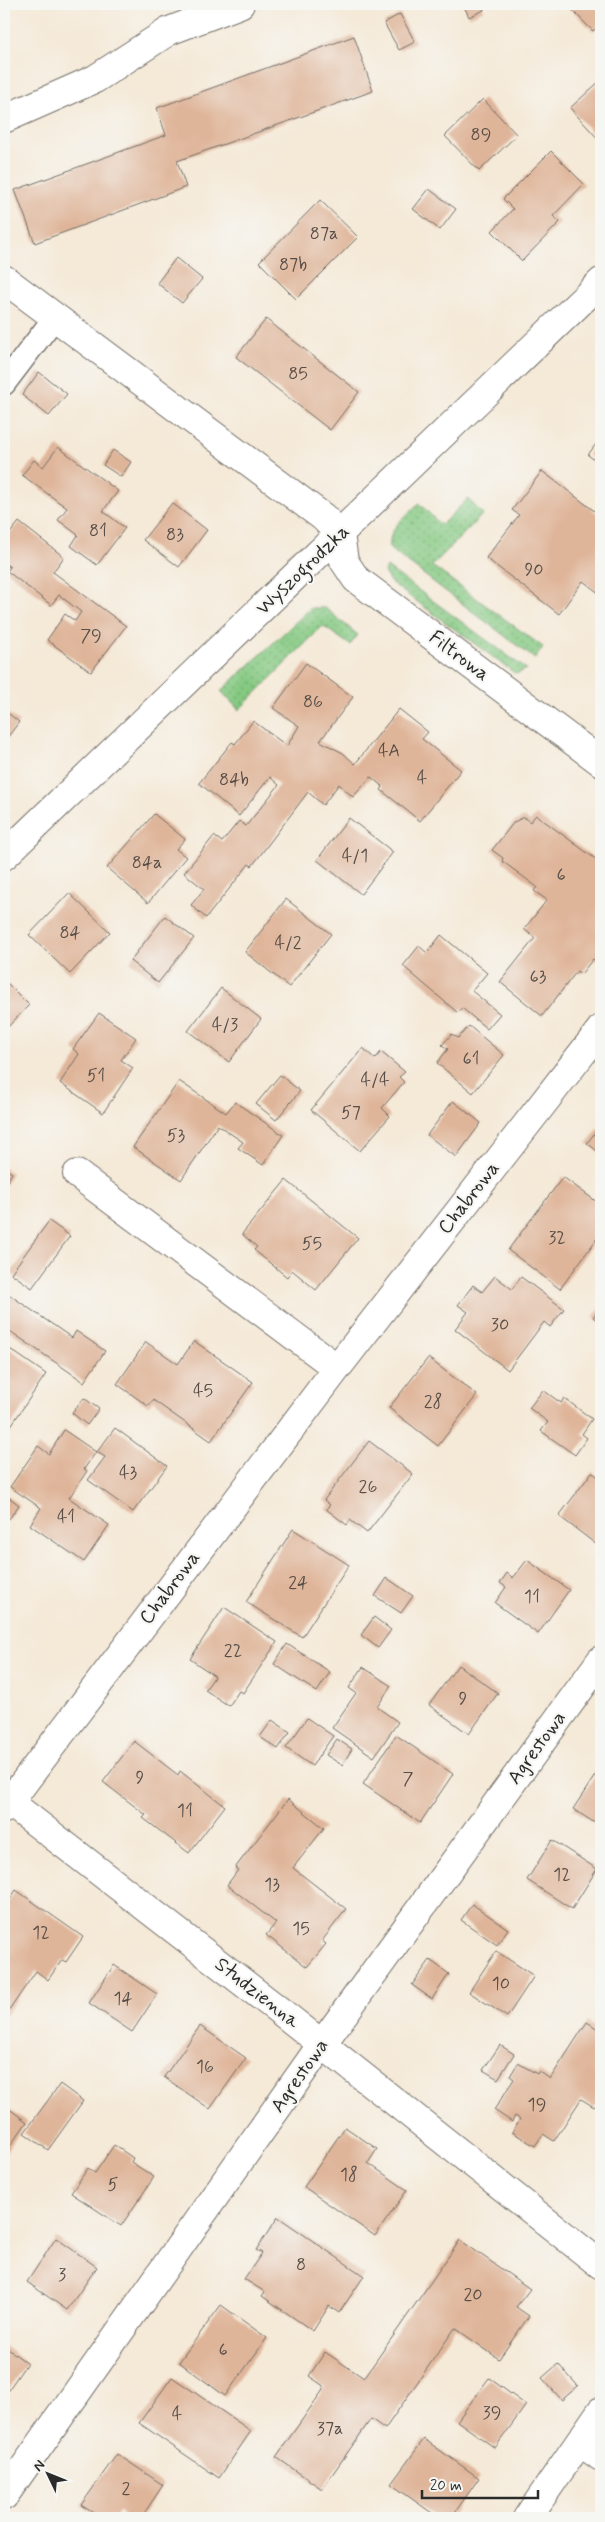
<svg xmlns="http://www.w3.org/2000/svg" width="605" height="2522" viewBox="0 0 605 2522" font-family="Mynerve,sans-serif">
	<defs>
		<pattern id="grass-dots" width="8" height="8" patternUnits="userSpaceOnUse" patternTransform="scale(1.25)"><rect width="8" height="8" fill="#85c982"/><path d="M2 2h.1M6 6h.1" fill="none" stroke="#6da36b" stroke-width="1.8" stroke-linecap="round"/></pattern>
	</defs>
	<rect width="100%" height="100%" fill="#f6f6f2"/>
	<filter id="ink" filterUnits="userSpaceOnUse"><feTurbulence type="fractalNoise" baseFrequency=".02" numOctaves="2"/><feDisplacementMap in="SourceGraphic" scale="10" xChannelSelector="R" yChannelSelector="G"/><feConvolveMatrix kernelMatrix="1 2 1 2 8 2 1 2 1" color-interpolation-filters="sRGB"/></filter>
	<filter id="wash" filterUnits="userSpaceOnUse"><feTurbulence type="fractalNoise" baseFrequency=".0096" numOctaves="4" result="noise"/><feDisplacementMap in="SourceGraphic" scale="20" xChannelSelector="R" yChannelSelector="G"/><feGaussianBlur stdDeviation="1.12" result="paint"/><feColorMatrix in="noise" values="0 0 0 0 0 0 0 0 0 0 0 0 0 0 0 0 0 1.4 0 .05"/><feComposite in="paint" operator="in"/></filter>
	<g filter="url(#wash)">
		<rect width="100%" height="100%" fill="#f5e9d7"/>
		<g fill="url(#grass-dots)" stroke="#587a56">
			<path d="M468,499L483,514L432,566L543,647L535,659L390,549C387,528 405,517 419,503L441,525Z"/>
			<polygon points="387,567 526,669 516,674 390,582 384,572"/>
			<polygon points="311,608 325,608 358,635 350,645 323,626 239,710 221,691"/>
		</g>
		<g id="blocks">
			<g fill="#dfb59a">
				<polygon points="463,4 482,4 484,10 469,17"/>
				<polygon points="566,4 601,4 601,24 593,31"/>
				<polygon points="400,14 415,42 399,50 384,23"/>
				<polygon points="354,36 373,91 177,161 186,187 35,243 15,190 166,135 157,108"/>
				<polygon points="601,80 601,142 570,108"/>
				<polygon points="483,99 517,135 479,171 445,136"/>
				<polygon points="551,151 584,184 553,216 560,222 522,261 492,231 513,209 503,199"/>
				<polygon points="429,189 456,209 440,230 413,209"/>
				<polygon points="320,200 358,237 296,299 259,262"/>
				<polygon points="176,258 202,279 182,303 157,283"/>
				<polygon points="266,319 359,392 330,430 236,357"/>
				<polygon points="39,372 67,394 49,416 22,395"/>
				<polygon points="601,437 601,465 588,455"/>
				<polygon points="58,447 118,491 103,511 125,528 97,565 71,546 78,535 58,520 67,508 22,475 34,460 43,467"/>
				<polygon points="113,450 131,462 121,477 103,465"/>
				<polygon points="542,471 601,516 601,592 600,594 583,581 559,614 486,558 519,515 512,510"/>
				<polygon points="172,503 207,530 179,567 143,540"/>
				<polygon points="19,522 64,557 53,572 126,626 91,672 47,640 65,614 75,621 81,612 59,595 51,605 7,571 10,567 4,563 4,535 7,537"/>
				<polygon points="306,663 353,697 320,741 343,753 355,764 399,709 428,732 422,739 461,770 420,821 381,790 383,787 371,777 353,797 339,784 323,805 308,792 252,866 249,864 206,918 191,905 204,889 184,873 214,836 222,842 239,821 246,826 279,785 270,777 239,816 199,783 232,742 235,744 253,721 287,746 299,726 273,708"/>
				<polygon points="4,710 19,722 4,742"/>
				<polygon points="154,814 185,839 176,849 186,857 148,903 107,868"/>
				<polygon points="536,815 601,863 601,965 593,959 581,974 577,971 542,1016 500,982 535,938 524,929 547,900 534,891 537,887 502,861 503,858 492,850 514,822 524,817 530,822"/>
				<polygon points="349,818 393,852 361,894 317,860"/>
				<polygon points="69,893 110,932 70,974 29,935"/>
				<polygon points="286,899 331,934 289,987 245,952"/>
				<polygon points="165,916 194,938 158,983 130,961"/>
				<polygon points="441,935 487,973 472,991 500,1014 487,1029 462,1008 458,1013 403,966 419,946 427,953"/>
				<polygon points="4,980 29,1005 4,1031"/>
				<polygon points="221,988 261,1019 229,1062 188,1031"/>
				<polygon points="99,1013 136,1038 121,1060 133,1068 103,1113 60,1083 79,1054 73,1049"/>
				<polygon points="469,1026 504,1055 473,1093 437,1063 448,1049 442,1045 452,1034 458,1038"/>
				<polygon points="363,1048 375,1059 381,1052 405,1072 399,1077 404,1082 382,1108 390,1116 360,1151 311,1110"/>
				<polygon points="280,1075 300,1091 276,1120 256,1104"/>
				<polygon points="179,1081 226,1113 235,1102 283,1135 263,1165 238,1148 243,1142 218,1125 181,1180 133,1147"/>
				<polygon points="453,1101 481,1123 456,1157 427,1135"/>
				<polygon points="601,1125 601,1154 587,1143"/>
				<polygon points="4,1168 12,1173 4,1186"/>
				<polygon points="563,1177 601,1205 601,1233 560,1289 508,1250"/>
				<polygon points="286,1180 358,1238 316,1290 292,1270 287,1277 254,1250 257,1247 242,1234"/>
				<polygon points="49,1221 70,1236 32,1288 11,1273"/>
				<polygon points="495,1276 512,1289 521,1277 564,1309 550,1327 544,1322 508,1370 455,1329 468,1312 458,1305 473,1285 482,1292"/>
				<polygon points="4,1291 72,1338 76,1331 105,1351 84,1382 4,1327"/>
				<polygon points="601,1306 601,1323 593,1317"/>
				<polygon points="194,1341 253,1382 211,1441 153,1400 148,1406 117,1384 146,1342 178,1364"/>
				<polygon points="4,1345 46,1374 4,1436"/>
				<polygon points="428,1358 477,1395 438,1446 389,1408"/>
				<polygon points="543,1390 561,1403 564,1398 592,1419 582,1434 587,1438 575,1455 541,1431 548,1422 529,1408"/>
				<polygon points="84,1398 99,1409 87,1425 72,1413"/>
				<polygon points="115,1428 167,1466 133,1512 88,1480 105,1457 97,1452"/>
				<polygon points="64,1430 96,1452 84,1469 87,1471 69,1498 109,1525 84,1562 30,1525 41,1508 10,1487 38,1446 49,1454"/>
				<polygon points="369,1441 413,1474 367,1533 350,1520 347,1525 326,1509 330,1505 324,1500"/>
				<polygon points="592,1472 601,1479 601,1548 559,1516"/>
				<polygon points="5,1494 19,1505 9,1519 4,1515"/>
				<polygon points="293,1529 349,1565 302,1637 246,1602"/>
				<polygon points="527,1560 569,1590 538,1634 495,1603 506,1587 500,1583 507,1573 513,1578"/>
				<polygon points="387,1578 413,1596 401,1613 375,1596"/>
				<polygon points="224,1607 277,1642 243,1693 239,1691 229,1706 205,1690 215,1676 190,1659"/>
				<polygon points="374,1617 391,1630 378,1648 361,1635"/>
				<polygon points="287,1644 330,1672 317,1692 274,1664"/>
				<polygon points="458,1665 498,1693 469,1734 429,1705"/>
				<polygon points="363,1667 391,1686 377,1707 398,1722 374,1757 332,1728 356,1693 349,1688"/>
				<polygon points="307,1718 333,1736 312,1766 286,1748"/>
				<polygon points="272,1720 290,1732 278,1749 260,1737"/>
				<polygon points="396,1735 453,1774 420,1823 363,1784"/>
				<polygon points="337,1739 352,1749 342,1765 326,1755"/>
				<polygon points="134,1741 178,1775 180,1771 225,1806 189,1853 143,1818 146,1815 103,1782"/>
				<polygon points="600,1768 601,1769 601,1827 573,1809"/>
				<polygon points="288,1799 324,1828 293,1868 346,1909 322,1941 326,1944 307,1967 266,1935 276,1923 227,1885 238,1870 235,1868"/>
				<polygon points="552,1840 597,1869 572,1909 527,1880"/>
				<polygon points="16,1890 83,1937 66,1962 62,1960 48,1980 36,1971 6,2015 4,2013 4,1929 6,1926 4,1924 4,1908"/>
				<polygon points="472,1904 508,1929 497,1945 461,1920"/>
				<polygon points="496,1951 534,1976 507,2017 469,1992"/>
				<polygon points="430,1960 449,1974 432,1999 412,1985"/>
				<polygon points="114,1965 157,1994 132,2032 89,2003"/>
				<polygon points="587,2022 601,2031 601,2108 596,2105 594,2107 581,2099 554,2141 543,2134 535,2146 512,2132 520,2119 515,2116 512,2122 494,2110 514,2079 510,2076 518,2063 537,2074 539,2071 550,2079"/>
				<polygon points="200,2026 246,2058 210,2109 164,2077"/>
				<polygon points="500,2045 514,2054 498,2079 483,2070"/>
				<polygon points="60,2084 83,2101 48,2150 24,2133"/>
				<polygon points="4,2105 27,2122 5,2153 4,2151"/>
				<polygon points="345,2127 377,2149 368,2163 407,2190 375,2236 304,2187"/>
				<polygon points="114,2145 133,2158 131,2162 154,2177 121,2226 71,2193 88,2168 95,2173"/>
				<polygon points="278,2217 364,2276 339,2313 329,2306 313,2331 262,2296 265,2292 244,2279 262,2253 256,2250"/>
				<polygon points="56,2238 97,2267 67,2310 27,2282"/>
				<polygon points="460,2240 530,2289 516,2307 529,2316 499,2359 455,2328 385,2429 371,2419 322,2489 276,2457 325,2387 309,2376 325,2352 364,2378"/>
				<polygon points="221,2305 267,2338 225,2396 179,2362"/>
				<polygon points="4,2346 27,2363 4,2396"/>
				<polygon points="558,2364 578,2386 562,2400 542,2378"/>
				<polygon points="172,2377 251,2431 219,2478 139,2423"/>
				<polygon points="489,2378 526,2405 495,2448 457,2421"/>
				<polygon points="424,2439 479,2478 451,2518 439,2518 391,2484"/>
				<polygon points="117,2454 163,2485 141,2518 127,2518 118,2512 114,2518 101,2518 81,2505"/>
			</g>
		</g>
	</g>
	<g filter="url(#ink)">
		<use href="#blocks" fill-opacity="0" stroke="#726e67" stroke-width="1"/>
		<g fill="none" stroke-linecap="round" stroke-linejoin="round">
			<g stroke="#726e67" stroke-width="25">
				<polyline id="service" points="4,384 55,317"/>
			</g>
			<g stroke="#726e67" stroke-width="30">
				<g id="minor">
					<polyline points="4,119 95,79 169,31 240,4"/>
					<polyline points="4,279 323,517 340,534 344,561 356,579 601,762"/>
					<polyline points="77,1174 337,1368"/>
					<polyline points="4,1798 289,2018 601,2265"/>
					<polyline points="4,1809 337,1368 601,1029"/>
					<polyline points="580,2442 601,2457"/>
					<polyline points="4,2496 322,2044 601,1660"/>
					<polyline points="527,2518 601,2411"/>
				</g>
			</g>
			<g stroke="#726e67" stroke-width="30">
				<polyline id="tertiary" points="4,856 601,282"/>
			</g>
			<use href="#service" stroke="#fff" stroke-width="22"/>
			<use href="#minor" stroke="#fff" stroke-width="28"/>
			<use href="#tertiary" stroke="#fff" stroke-width="28"/>
		</g>
	</g>
	<g text-anchor="middle" dominant-baseline="central" stroke-width="4.5" stroke-linejoin="round" paint-order="stroke">
		<g font-size="18" fill="#584e47">
			<text x="481" y="135">89</text>
			<text x="324" y="234">87a</text>
			<text x="293" y="265">87b</text>
			<text x="298" y="374">85</text>
			<text x="98" y="531">81</text>
			<text x="175" y="535">83</text>
			<text x="534" y="570">90</text>
			<text x="91" y="636">79</text>
			<text x="313" y="702">86</text>
			<text x="389" y="751">4A</text>
			<text x="422" y="778">4</text>
			<text x="234" y="780">84b</text>
			<text x="355" y="856">4/1</text>
			<text x="147" y="863">84a</text>
			<text x="561" y="875">6</text>
			<text x="70" y="933">84</text>
			<text x="288" y="943">4/2</text>
			<text x="538" y="977">63</text>
			<text x="225" y="1025">4/3</text>
			<text x="471" y="1059">61</text>
			<text x="96" y="1076">51</text>
			<text x="375" y="1080">4/4</text>
			<text x="351" y="1113">57</text>
			<text x="176" y="1136">53</text>
			<text x="557" y="1238">32</text>
			<text x="312" y="1244">55</text>
			<text x="500" y="1325">30</text>
			<text x="203" y="1391">45</text>
			<text x="433" y="1402">28</text>
			<text x="128" y="1473">43</text>
			<text x="368" y="1487">26</text>
			<text x="66" y="1517">41</text>
			<text x="298" y="1583">24</text>
			<text x="532" y="1597">11</text>
			<text x="233" y="1651">22</text>
			<text x="463" y="1699">9</text>
			<text x="140" y="1778">9</text>
			<text x="408" y="1779">7</text>
			<text x="185" y="1811">11</text>
			<text x="562" y="1875">12</text>
			<text x="272" y="1885">13</text>
			<text x="301" y="1929">15</text>
			<text x="41" y="1933">12</text>
			<text x="501" y="1984">10</text>
			<text x="123" y="1999">14</text>
			<text x="205" y="2067">16</text>
			<text x="537" y="2105">19</text>
			<text x="349" y="2175">18</text>
			<text x="113" y="2185">5</text>
			<text x="301" y="2265">8</text>
			<text x="62" y="2275">3</text>
			<text x="473" y="2295">20</text>
			<text x="223" y="2350">6</text>
			<text x="492" y="2413">39</text>
			<text x="177" y="2414">4</text>
			<text x="330" y="2429">37a</text>
			<text x="126" y="2489">2</text>
		</g>
		<g font-size="20" fill="#2b2b2b" stroke="#f6f6f2">
			<text transform="translate(303 570) rotate(-44)">Wyszogrodzka</text>
			<text transform="translate(459 656) rotate(37)">Filtrowa</text>
			<text transform="translate(469 1198) rotate(-52)">Chabrowa</text>
			<text transform="translate(170 1588) rotate(-53)">Chabrowa</text>
			<text transform="translate(537 1748) rotate(-54)">Agrestowa</text>
			<text transform="translate(257 1993) rotate(38)">Studzienna</text>
			<text transform="translate(300 2076) rotate(-55)">Agrestowa</text>
		</g>
	</g>
	<rect width="605" height="2522" fill="none" stroke="#f6f6f2" stroke-width="20"/>
	<g transform="translate(48 2474) rotate(313)" stroke="#f6f6f2" stroke-width="4" paint-order="stroke">
	<path d="M0-4L9 19L0 12L-9 19Z" fill="#2b2b2b"/>
	<text y="-8" font-size="14" font-weight="bold" text-anchor="middle" fill="#2b2b2b">N</text>
	</g>
	<path d="M422 2490v8h116v-8" fill="none" stroke="#2b2b2b" stroke-width="2.5"/>
	<text x="430" y="2490" font-size="15" fill="#2b2b2b" stroke="#f6f6f2" stroke-width="4" paint-order="stroke">20 m</text>
</svg>
